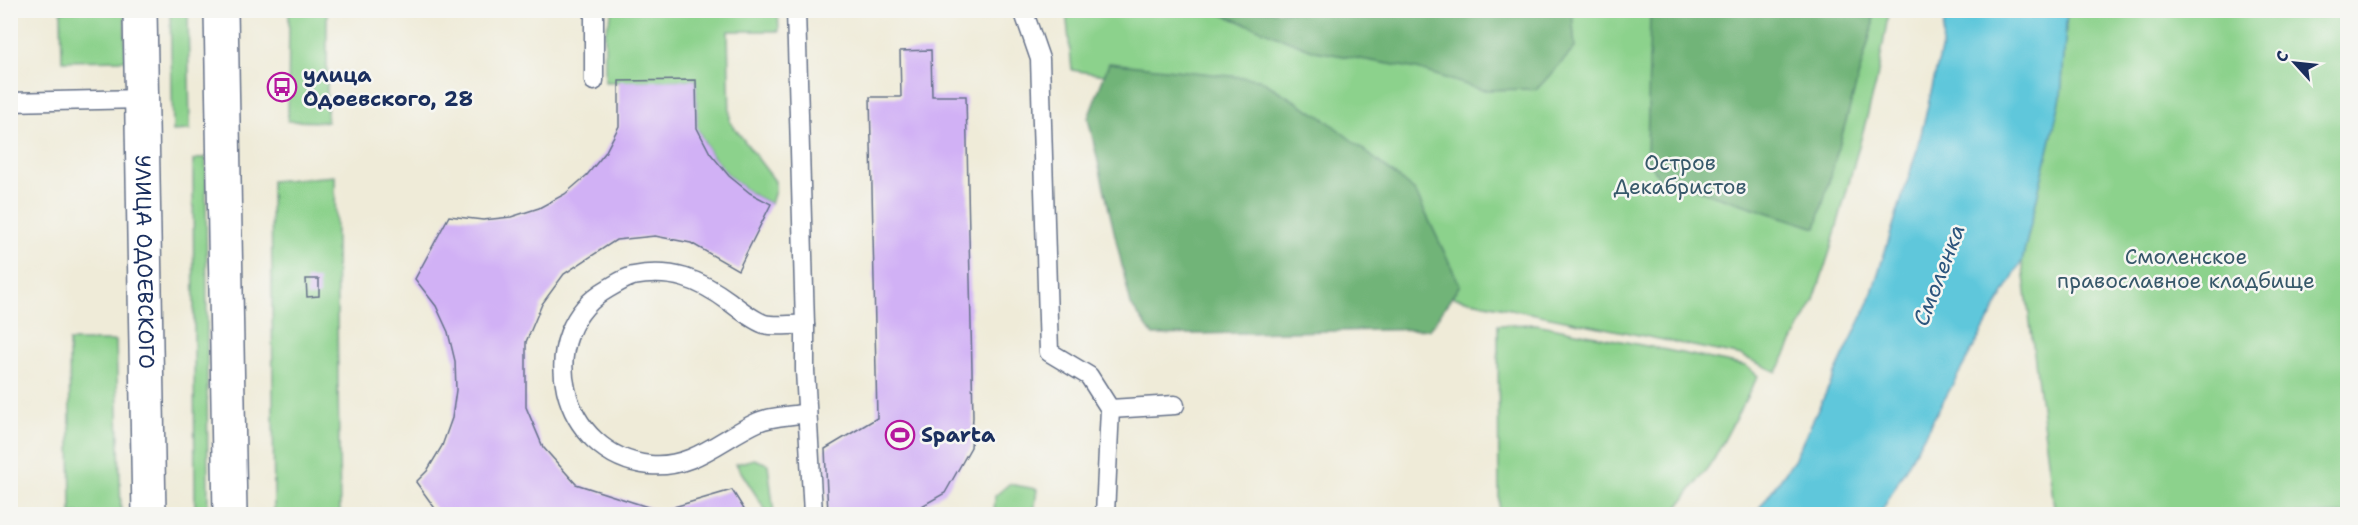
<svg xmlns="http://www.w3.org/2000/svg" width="2358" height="525" viewBox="0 0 2358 525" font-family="'Shantell Sans',sans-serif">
	<rect width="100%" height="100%" fill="#f6f6f2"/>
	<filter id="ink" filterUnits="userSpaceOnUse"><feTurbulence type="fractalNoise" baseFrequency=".0167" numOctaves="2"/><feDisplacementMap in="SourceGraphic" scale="12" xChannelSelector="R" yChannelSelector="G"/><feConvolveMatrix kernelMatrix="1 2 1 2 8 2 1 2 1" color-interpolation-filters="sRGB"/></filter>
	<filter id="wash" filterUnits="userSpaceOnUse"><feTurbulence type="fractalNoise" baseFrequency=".008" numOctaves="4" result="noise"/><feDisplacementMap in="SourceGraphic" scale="24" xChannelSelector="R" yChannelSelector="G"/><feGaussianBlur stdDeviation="1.35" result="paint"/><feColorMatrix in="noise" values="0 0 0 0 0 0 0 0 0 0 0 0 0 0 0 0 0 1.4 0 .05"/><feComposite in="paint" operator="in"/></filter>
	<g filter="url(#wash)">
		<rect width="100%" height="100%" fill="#efebd8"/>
		<g fill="#8cd28c" stroke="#548075" stroke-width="1.5">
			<polygon points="61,11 125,11 125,60 62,61"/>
			<polygon points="170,11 188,11 190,130 173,131"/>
			<polygon points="289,11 327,11 327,122 288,121"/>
			<polygon points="613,11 778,11 779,31 728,31 730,122 775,181 775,191 771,204 750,193 729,176 710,153 697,128 696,80 605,82 605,32"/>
			<polygon points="1066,11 1889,11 1876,84 1831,248 1814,300 1777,372 1742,356 1190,244 1124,78 1072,70"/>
			<polygon points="2067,11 2347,11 2347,514 2055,514 2022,261 2061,97"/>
			<polygon points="206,157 208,514 195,514 193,160"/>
			<polygon points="335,176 340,514 274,514 271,181"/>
			<polygon points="1536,324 1746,366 1758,376 1714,459 1673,514 1499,514 1498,325"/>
			<polygon points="69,341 116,341 121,514 71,514"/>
			<polygon points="754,459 768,464 774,514 768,514 736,464"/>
			<polygon points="1009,484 1037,489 1034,514 994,514 995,496"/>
		</g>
		<g fill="#71b478" stroke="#46726b" stroke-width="1.5">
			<polygon points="1213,11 1572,11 1575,48 1537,89 1482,90 1417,69 1315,51"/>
			<polygon points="1650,11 1873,11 1873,25 1816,228 1658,177 1647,157"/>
			<polygon points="1109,63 1259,79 1325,119 1415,191 1460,285 1430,329 1153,335 1131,305 1088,118"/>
		</g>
		<polygon fill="#5fc7db" stroke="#3d7b9c" stroke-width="1.5" points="1945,11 2067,11 2061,97 2022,261 1880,514 1755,514 1794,460 1869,302 1918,147 1942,46"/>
		<g id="blocks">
			<g fill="#d1b1f5">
				<polygon points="931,50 932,96 966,96 973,417 971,447 945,493 908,514 828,514 825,449 877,418 870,97 901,97 900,51"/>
				<polygon points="696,80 697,128 710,153 729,176 750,193 771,204 738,270 691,243 655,236 616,240 564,274 542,304 526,342 526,407 543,447 576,484 654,509 667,509 732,490 747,514 439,514 416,482 427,471 442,446 452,418 456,390 455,361 448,332 436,306 415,279 449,216 483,220 511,217 539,208 565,194 587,175 605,153 619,126 619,81"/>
				<polygon points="306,279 319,279 319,296 307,297"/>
				<polygon points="10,493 12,493 13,514 10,514"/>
			</g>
		</g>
	</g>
	<g filter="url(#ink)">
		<use href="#blocks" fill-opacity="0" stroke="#657189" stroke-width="1.5"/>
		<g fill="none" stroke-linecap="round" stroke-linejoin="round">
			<g stroke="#657189" stroke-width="21">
				<g id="service">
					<polyline points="796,10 805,325 805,370 813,514"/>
					<polyline points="1023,10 1040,59 1049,352 1089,376 1110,409 1105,514"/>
					<polyline points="594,81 594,10"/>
					<polyline points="10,102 142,99"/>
					<path d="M805,325C793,324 776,327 764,324C753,320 739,309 730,302C699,279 672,269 633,276C625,278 616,284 609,288C530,333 560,456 650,465C693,469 722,438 758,422C771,416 792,416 807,413"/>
					<polyline points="1110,409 1175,405"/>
				</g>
			</g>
			<g stroke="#657189" stroke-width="36">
				<g id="tertiary">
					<path id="s1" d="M140,10L149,514"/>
					<polyline points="221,10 230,514"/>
				</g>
			</g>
			<use href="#service" stroke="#fff" stroke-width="18"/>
			<use href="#tertiary" stroke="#fff" stroke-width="33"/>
		</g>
	</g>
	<defs>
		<g id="bus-ring" transform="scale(1.5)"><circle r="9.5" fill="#f6f6f2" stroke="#b5179e" stroke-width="1.5"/><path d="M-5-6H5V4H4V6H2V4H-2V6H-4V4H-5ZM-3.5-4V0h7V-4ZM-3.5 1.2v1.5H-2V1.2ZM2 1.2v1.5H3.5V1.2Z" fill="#b5179e"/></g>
		<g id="stadium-ring" transform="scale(1.5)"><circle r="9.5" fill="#f6f6f2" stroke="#b5179e" stroke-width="1.5"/><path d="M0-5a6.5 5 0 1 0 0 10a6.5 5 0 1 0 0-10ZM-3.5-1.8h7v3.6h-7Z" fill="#b5179e"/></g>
	</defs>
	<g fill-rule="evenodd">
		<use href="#bus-ring" x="282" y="87"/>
		<use href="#stadium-ring" x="900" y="435"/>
	</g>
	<g text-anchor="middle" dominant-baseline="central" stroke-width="5" stroke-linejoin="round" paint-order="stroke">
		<g font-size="21" font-weight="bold" fill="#1b2f5e" stroke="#f6f6f2" text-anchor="start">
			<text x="303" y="75">улица<tspan x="303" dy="24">Одоевского, 28</tspan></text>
			<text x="921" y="435">Sparta</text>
		</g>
		<g font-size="21" fill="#37586a" stroke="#f6f6f2">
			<text x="1680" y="163">Остров<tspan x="1680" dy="24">Декабристов</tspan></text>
			<text x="2186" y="257">Смоленское<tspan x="2186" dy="24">православное кладбище</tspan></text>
		</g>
		<g font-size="21" fill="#1b2f5e" stroke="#f6f6f2">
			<text stroke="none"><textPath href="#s1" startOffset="252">УЛИЦА ОДОЕВСКОГО</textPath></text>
		</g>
		<g font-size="22" font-style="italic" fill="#2c557d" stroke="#f6f6f2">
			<text transform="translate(1939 275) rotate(-69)">Смоленка</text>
		</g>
	</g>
	<rect width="2358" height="525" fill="none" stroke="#f6f6f2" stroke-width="36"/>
	<g transform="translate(2295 63) rotate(297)" stroke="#f6f6f2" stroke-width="4.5" paint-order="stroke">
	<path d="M0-4.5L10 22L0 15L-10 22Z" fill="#1b2f5e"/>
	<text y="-9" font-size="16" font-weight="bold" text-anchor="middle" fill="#1b2f5e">С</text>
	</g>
</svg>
